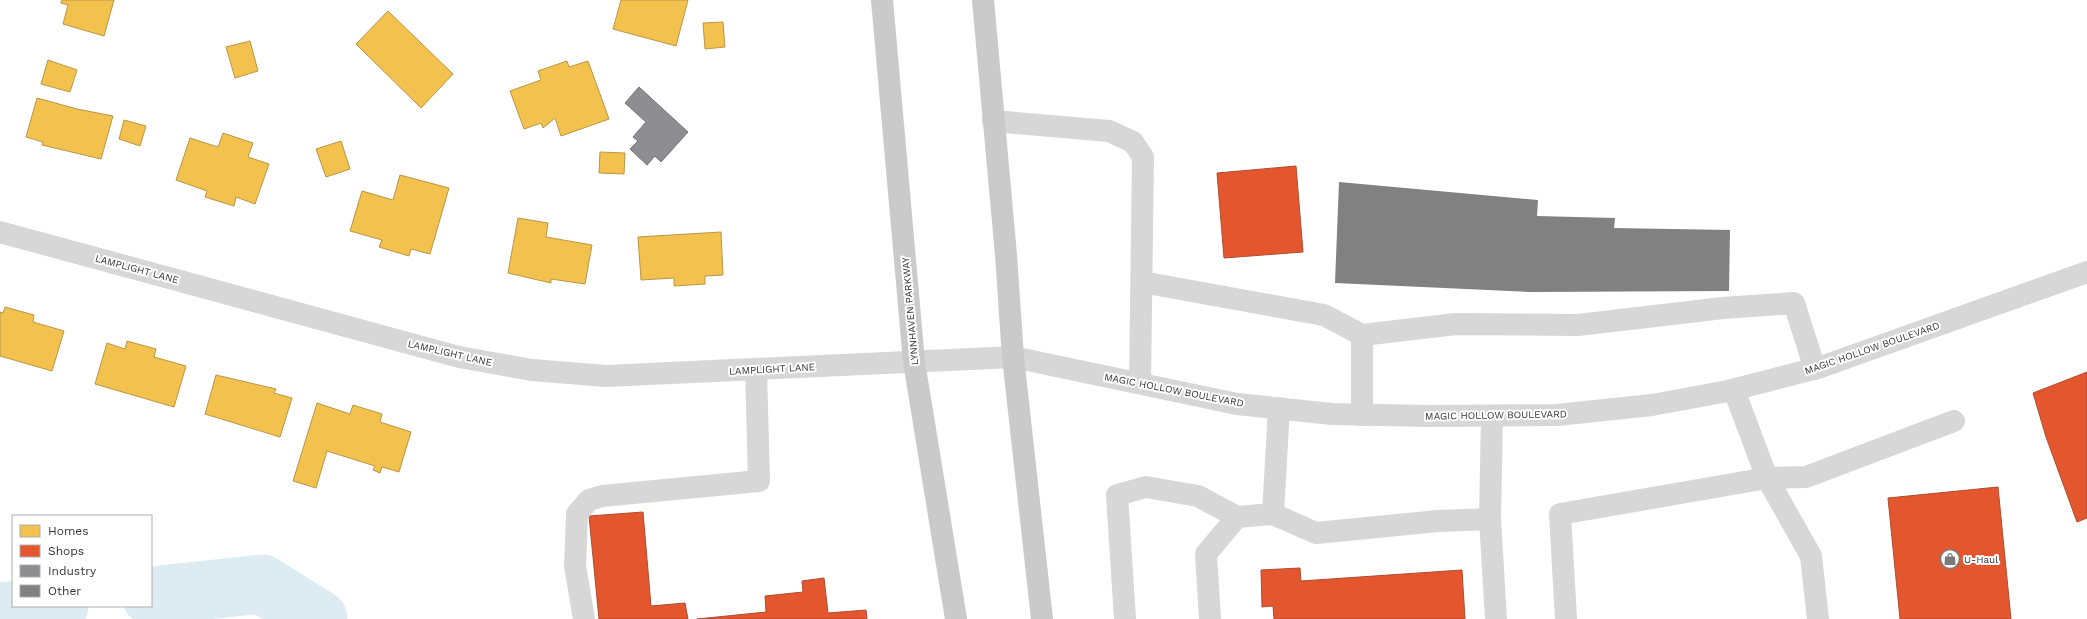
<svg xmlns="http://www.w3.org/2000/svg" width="2087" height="619" viewBox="0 0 2087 619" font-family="'Work Sans',sans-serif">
	<rect width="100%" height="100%" fill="#fff"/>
	<g fill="#f2c14e" stroke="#b99646">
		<polygon points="62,0 114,0 104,36 63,24 68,5 61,3"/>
		<polygon points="621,0 688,0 676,46 613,29"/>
		<polygon points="388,11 453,74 421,108 356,44"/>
		<polygon points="723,22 725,47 705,49 703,23"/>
		<polygon points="250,41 258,71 235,78 226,47"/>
		<polygon points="48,60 77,70 70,92 41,84"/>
		<polygon points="567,61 569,67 588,61 609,119 561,136 555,118 543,128 541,123 524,129 510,91 541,80 538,71"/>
		<polygon points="37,98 77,109 113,116 101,159 42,145 43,142 26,137"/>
		<polygon points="124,120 146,126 140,146 119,139"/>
		<polygon points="223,133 253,143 248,157 269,164 255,204 236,197 234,206 205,197 207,191 176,180 190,138 218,147"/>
		<polygon points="341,141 350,169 326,177 316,149"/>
		<polygon points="600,152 625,153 624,174 599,173"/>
		<polygon points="400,175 449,188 430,254 411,249 409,256 379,247 382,240 350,231 362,191 393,200"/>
		<polygon points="518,218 548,223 546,237 592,245 585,284 551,279 551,283 508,273"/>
		<polygon points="721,232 723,275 705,276 705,284 674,286 674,278 641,280 638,237"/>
		<polygon points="5,307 34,315 33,322 64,331 52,371 0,356 0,312 3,313"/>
		<polygon points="127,341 156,349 154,357 186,366 174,407 95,384 107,343 125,349"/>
		<polygon points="216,375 276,389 274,393 292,398 280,437 205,414"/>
		<polygon points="317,403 350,414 353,405 382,414 380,422 411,432 399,472 382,467 380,473 373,470 375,466 327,451 316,488 293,481"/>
	</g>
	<g fill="#e4572e" stroke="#af4c30">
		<polygon points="1296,166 1303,252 1224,258 1217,173"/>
		<polygon points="2087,372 2087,518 2077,522 2046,437 2033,393"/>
		<polygon points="1998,487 2011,619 1900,619 1888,498"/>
		<polygon points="643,512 651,606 685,603 688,619 599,619 589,516"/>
		<polygon points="1300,568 1301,581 1462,570 1465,619 1274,619 1273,606 1262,607 1261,570"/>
		<polygon points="824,578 828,613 866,610 867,619 697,619 766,612 765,596 803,592 802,581"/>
	</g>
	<polygon fill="#8d8d92" stroke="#727276" points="639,87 688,132 661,162 655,156 647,165 630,149 638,141 633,137 646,122 625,103"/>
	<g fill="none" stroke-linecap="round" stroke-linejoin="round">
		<g stroke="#ddebf3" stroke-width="59">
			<polyline points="151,596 262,584 318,619"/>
			<polyline points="0,612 59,606"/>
		</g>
	</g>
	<polygon fill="#818181" points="1339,182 1538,200 1537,216 1615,218 1614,228 1730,230 1729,291 1531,292 1335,283"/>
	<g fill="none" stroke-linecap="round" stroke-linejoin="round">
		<g stroke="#d7d7d7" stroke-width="22">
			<polyline points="993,121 1109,131 1133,142 1143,157 1140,383"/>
			<polyline points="0,232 459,357 532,370 606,376 1013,357 1237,404 1332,414 1429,416 1557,415 1652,405 1728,391 1821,367 2087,272"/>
			<polyline points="1142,282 1324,315 1362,335"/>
			<polyline points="1734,390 1767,478 1811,556 1818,619"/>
			<polyline points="1362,415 1362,335 1456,324 1578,325 1723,308 1794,303 1815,369"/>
			<polyline points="1492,416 1490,519 1496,619"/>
			<polyline points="1273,514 1316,533 1438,521 1490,519"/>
			<polyline points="584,619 575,566 577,514 589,500 602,496 759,481 756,369"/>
			<polyline points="1125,619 1117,495 1146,487 1198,496 1237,517 1273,514 1279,408"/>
			<polyline points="1210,619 1206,554 1237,517"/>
			<polyline points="1566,619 1560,514 1767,478 1806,477 1954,421"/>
		</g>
		<g stroke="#cacaca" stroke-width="22">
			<polyline points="882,0 914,362 956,619"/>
			<polyline points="983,0 1006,255 1013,357 1042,619"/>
		</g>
	</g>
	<defs>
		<g id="shop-ring" transform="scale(1)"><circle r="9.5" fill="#fff" stroke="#7a7a7a" stroke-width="1.5"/><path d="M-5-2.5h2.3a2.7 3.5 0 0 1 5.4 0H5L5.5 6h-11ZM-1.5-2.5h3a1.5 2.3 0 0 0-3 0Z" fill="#7a7a7a"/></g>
	</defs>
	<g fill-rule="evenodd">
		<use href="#shop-ring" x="1950" y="559"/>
	</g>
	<g text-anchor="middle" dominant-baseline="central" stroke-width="4" stroke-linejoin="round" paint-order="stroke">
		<g font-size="10" fill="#333" stroke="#fff">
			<text transform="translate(137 269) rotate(15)">LAMPLIGHT LANE</text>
			<text transform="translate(910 311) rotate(-95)">LYNNHAVEN PARKWAY</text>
			<text transform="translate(1872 348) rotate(-19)">MAGIC HOLLOW BOULEVARD</text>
			<text transform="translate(450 353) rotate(13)">LAMPLIGHT LANE</text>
			<text transform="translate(772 369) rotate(-3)">LAMPLIGHT LANE</text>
			<text transform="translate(1174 390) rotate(11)">MAGIC HOLLOW BOULEVARD</text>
			<text transform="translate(1496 415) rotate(-1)">MAGIC HOLLOW BOULEVARD</text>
		</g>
		<g font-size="10" fill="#333" stroke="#fff" text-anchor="start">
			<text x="1964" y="559">U-Haul</text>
		</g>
	</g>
	<rect x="12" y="515" width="140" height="92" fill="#ffffff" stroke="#adadad"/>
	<rect x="20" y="525" width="20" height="12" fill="#f2c14e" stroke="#adadad"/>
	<text x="48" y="535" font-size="12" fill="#333333">Homes</text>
	<rect x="20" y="545" width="20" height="12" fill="#e4572e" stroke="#adadad"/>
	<text x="48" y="555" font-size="12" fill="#333333">Shops</text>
	<rect x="20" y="565" width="20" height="12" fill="#8d8d92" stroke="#adadad"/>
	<text x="48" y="575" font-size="12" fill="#333333">Industry</text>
	<rect x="20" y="585" width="20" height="12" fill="#818181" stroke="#adadad"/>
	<text x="48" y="595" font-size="12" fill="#333333">Other</text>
</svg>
